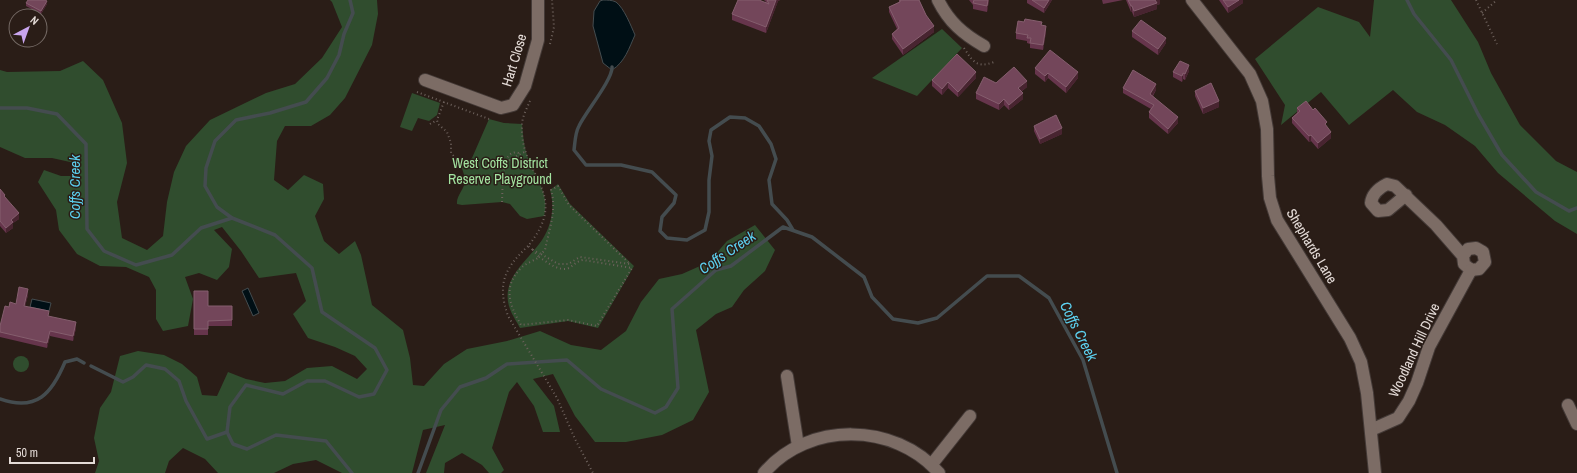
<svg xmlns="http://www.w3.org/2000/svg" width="1577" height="473" viewBox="0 0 1577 473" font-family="'Archivo Narrow',sans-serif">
	<rect width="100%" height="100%" fill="#2a1d17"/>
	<g fill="#304d2e">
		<polygon points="330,0 377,0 378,14 372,45 345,98 330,115 311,126 285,126 277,141 274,180 288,190 304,175 323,184 324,199 315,216 324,241 339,254 355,241 361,255 372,305 403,330 410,358 413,385 424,386 444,364 467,349 507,341 540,331 571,345 601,350 626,331 641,302 659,279 682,274 709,262 727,241 755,225 775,250 765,271 744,290 732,307 716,314 696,330 709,392 693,420 662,435 626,442 595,442 575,416 553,374 533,379 554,406 560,432 543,432 534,406 517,382 509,392 492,448 504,470 501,473 489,473 482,465 462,453 445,463 444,473 426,473 445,425 423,430 412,473 342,473 316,460 293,464 274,473 218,473 205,459 183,448 169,461 165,473 95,473 99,461 94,438 100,408 111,392 120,356 138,351 164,355 182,364 197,377 202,395 217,396 228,372 246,379 265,383 285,381 307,368 332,366 357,379 367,369 355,356 335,347 308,338 293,314 306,301 296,273 259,278 241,251 222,227 214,230 232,249 229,267 217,280 199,273 185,277 193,299 188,326 163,331 156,319 156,290 149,277 126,267 100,266 77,254 59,230 56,210 38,182 44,170 61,176 80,176 79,164 52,158 25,158 0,147 0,70 7,72 60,71 83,61 103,80 122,123 127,163 117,202 122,238 147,250 163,236 167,202 174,172 186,146 210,120 266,93 295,84 322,58 342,27 332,2"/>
		<polygon points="1374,0 1451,0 1478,42 1491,73 1520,125 1556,161 1577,172 1577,234 1555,221 1498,173 1475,146 1445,125 1417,112 1393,90 1349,125 1321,92 1281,125 1285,105 1255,59 1318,7 1359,22 1370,37"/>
		<polygon points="942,29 962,48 917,96 872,78"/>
		<polygon points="412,93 440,103 437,115 429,121 418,118 412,131 400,127"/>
		<path d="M489,119L504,123L522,124C523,136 524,147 528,158C535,178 550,193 544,216L527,219L520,216L510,204L502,202L462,205L457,204C456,195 466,188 465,179C464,174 462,168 460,163L468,162L472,158Z"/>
		<path d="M558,184L570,204L634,266L598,328L568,321L520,328C517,322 512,315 510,309C499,279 528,261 542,240C552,225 555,206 550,190Z"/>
		<circle cx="21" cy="364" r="8"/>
	</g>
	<g fill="#000f15" stroke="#444c4f">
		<path d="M603,0C607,0 612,0 616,2C624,8 631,26 635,35C629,48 625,62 612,70L603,63L593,26L594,11L600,1Z"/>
		<polygon points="248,288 259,313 253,316 242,291"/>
		<polygon points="32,299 51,303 49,311 30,307"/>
	</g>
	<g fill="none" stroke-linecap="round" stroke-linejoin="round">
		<g stroke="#444c4f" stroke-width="3.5">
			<polyline points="1407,0 1414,14 1451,60 1478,114 1502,155 1536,192 1569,211 1577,208"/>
			<path d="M612,67C613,79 585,113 579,126C575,133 575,143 574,150L586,165H621L652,172L676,195L674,203L662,217L660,231L667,238L687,240L705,230L709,212V180L712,156L709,141L711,130L730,117L745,118L759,126L771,144L776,159L769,180L772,204L787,220L793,230"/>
			<polyline points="0,108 27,108 57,114 86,144 87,229 104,251 136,265 172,255 201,228 232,218 275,235 312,268 322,312 375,348 387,370 374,394 359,397 325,381 307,381 283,394 246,385 230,407 227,432 233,444 247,449 276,435 326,441 352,473"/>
			<polyline points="232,218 217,207 205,186 206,168 215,141 236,120 270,113 306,102 327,78 339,55 344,34 353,13 350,0"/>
			<polyline points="91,366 123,382 133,377 146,365 165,369 179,381 186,401 207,439 227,432"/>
			<path d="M0,399C37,412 52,393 65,362L77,359L84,363"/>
			<polyline points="418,473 441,410 460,387 486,378 507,364 567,360 601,389 655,413 666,407 678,388 672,309 716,270 731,266 783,227 812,237 864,277 872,297 893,319 918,323 937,318 987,276 1019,276 1049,298 1083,360 1117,473"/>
		</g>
		<g stroke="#443a37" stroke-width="14">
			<g id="street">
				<path d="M938,0C949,22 963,34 984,46"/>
				<polyline points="425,80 501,108 513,105 525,86 538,40 538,0"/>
				<path d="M1406,195L1388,210L1378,211L1371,203C1372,193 1379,188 1387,184L1395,186L1436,225L1463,256L1464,264L1471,270L1479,269L1485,262L1483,252L1476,248L1468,249L1463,256"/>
				<polyline points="787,376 798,446"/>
				<polyline points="1568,405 1577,424"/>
				<polyline points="1371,430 1398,418 1409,401 1417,383 1429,347 1471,270"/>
				<polyline points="932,464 970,416"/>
				<path d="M764,473C808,421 895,422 939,473"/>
			</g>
		</g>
		<g stroke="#443a37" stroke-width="14">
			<polyline id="secondary" points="1192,0 1250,74 1262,101 1267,129 1268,176 1270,198 1277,220 1350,338 1361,362 1367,393 1375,473"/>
		</g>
		<g stroke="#6e625d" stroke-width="2" stroke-dasharray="1 3" stroke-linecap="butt">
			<polyline points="1476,0 1497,44"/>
			<polyline points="1482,13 1497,0"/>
			<polyline points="550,44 554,27 552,0"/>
			<path d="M964,48C972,60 976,69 994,62"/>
			<polyline points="417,92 489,119"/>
			<path d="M530,101C527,108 522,117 522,125C519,176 572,193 528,246L533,250"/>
			<polyline points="444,102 437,120 438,124 447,132 451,143 451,153 460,163"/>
			<polyline points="430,124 437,120"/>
			<path d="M506,161C508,154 514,150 521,154"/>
			<polyline points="502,202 503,173 506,162 526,151"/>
			<path d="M528,246C504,269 497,284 508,316L557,398L575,439L593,473"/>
			<path d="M539,257C547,262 559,272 569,268C574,265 577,261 583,260L632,268L597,326L568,320L521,325C510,306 502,287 521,268C526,263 534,261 539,257L533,250L541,254L545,250C549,230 557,210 551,190L558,186L569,205L630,264L580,257L568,264H558L541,254"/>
		</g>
		<use href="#street" stroke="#7c6c65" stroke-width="12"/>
		<use href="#secondary" stroke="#7c6c65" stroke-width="12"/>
	</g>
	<g fill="#66354c">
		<polygon points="764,0 780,0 778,1 766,33 732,20 732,14 766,2"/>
		<polygon points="899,0 919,0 934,32 903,55 892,39 892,34 897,29 889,12 889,7 899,2"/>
		<polygon points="969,0 989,0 987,12 973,9 973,5"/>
		<polygon points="1027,0 1052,0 1044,13 1027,3"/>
		<polygon points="1102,0 1123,0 1103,4"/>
		<polygon points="1126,0 1160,0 1160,4 1157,5 1157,9 1134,17 1132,12 1131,12"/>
		<polygon points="1219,0 1243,0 1243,3 1228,13"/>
		<polygon points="26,3 47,4 41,14 26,6"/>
		<polygon points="1132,31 1166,43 1158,55 1132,37"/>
		<polygon points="1046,32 1043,50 1030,48 1030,44 1027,43 1027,41 1016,39 1016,33"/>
		<polygon points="1035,68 1078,78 1066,93 1048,78 1045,82 1035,74"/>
		<polygon points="1189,71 1185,80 1183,79 1182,82 1173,77 1173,72"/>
		<polygon points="976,78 958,97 948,88 942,95 932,86 932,80"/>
		<polygon points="996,83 1027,87 1021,92 1023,99 1009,110 1004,105 999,110 976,99 976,93"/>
		<polygon points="1123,88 1156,90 1153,96 1178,123 1168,134 1149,118 1149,112 1151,109 1123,93"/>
		<polygon points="1195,91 1219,107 1203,114 1195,96"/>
		<polygon points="1297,108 1327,127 1331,138 1318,149 1311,141 1309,142 1292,123 1292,118 1297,113"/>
		<polygon points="1034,126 1062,134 1040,144 1034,131"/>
		<polygon points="0,189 19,219 13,223 13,228 6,233 0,226"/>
		<polygon points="194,291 208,306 232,306 232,326 208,326 208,335 194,335"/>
		<polygon points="28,295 25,306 76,328 73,341 50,336 47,348 0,337 0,326 9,307 16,304"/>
	</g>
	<g fill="#482430">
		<polygon points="776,0 780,0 778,1 766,33 766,27"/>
		<polygon points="988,0 989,0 987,12 987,6"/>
		<polygon points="1049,0 1052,0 1044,13 1044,8"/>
		<polygon points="1155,0 1160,0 1160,4 1157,5 1157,9 1134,17 1134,11"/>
		<polygon points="1239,0 1243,0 1243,3 1228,13 1228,7"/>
		<polygon points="47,1 47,4 41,14 41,11"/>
		<rect x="1131" y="6" width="1" height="6"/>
		<polygon points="934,26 934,32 903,55 903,49"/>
		<polygon points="1046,26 1046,32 1043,50 1043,45"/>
		<polygon points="1166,38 1166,43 1158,55 1158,49"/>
		<polygon points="1189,65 1189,71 1185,80 1185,74"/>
		<polygon points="976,72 976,78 958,97 958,92"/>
		<polygon points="1078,72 1078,78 1066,93 1066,87"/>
		<polygon points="1048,73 1048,78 1045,82 1045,76"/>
		<polygon points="1183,73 1183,79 1182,82 1182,76"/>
		<polygon points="1027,81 1027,87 1018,94 1018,88"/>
		<polygon points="948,82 948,88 942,95 942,89"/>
		<polygon points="1156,84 1156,90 1150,99 1150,94"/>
		<polygon points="1023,93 1023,99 1009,110 1009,105"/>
		<polygon points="1004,99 1004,105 999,110 999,104"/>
		<polygon points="1219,101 1219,107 1203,114 1203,108"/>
		<polygon points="1178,117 1178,123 1168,134 1168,129"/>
		<polygon points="1062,128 1062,134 1040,144 1040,139"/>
		<polygon points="1331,132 1331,138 1318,149 1318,143"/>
		<polygon points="1311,135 1311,141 1309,142 1309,136"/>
		<polygon points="19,213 19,219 13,223 13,228 6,233 6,228 11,220"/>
		<polygon points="28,289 28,295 24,311 24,306"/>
		<polygon points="76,322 76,328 73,341 73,336"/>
		<polygon points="50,331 50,336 47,348 47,343"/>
	</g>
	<g fill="#73465a" stroke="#855e6e">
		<polygon points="28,0 45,0 47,1 41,11 26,3"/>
		<polygon points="738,0 759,0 769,4 767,0 776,0 766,27 732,14"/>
		<polygon points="900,0 919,0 926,15 934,26 903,49 892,34 899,28 889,7 900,2"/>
		<polygon points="974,0 988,0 987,6 973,3"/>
		<polygon points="1032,0 1049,0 1044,8"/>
		<polygon points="1128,0 1155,0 1157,3 1134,11 1132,6 1131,6"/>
		<polygon points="1223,0 1239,0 1228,7"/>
		<polygon points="1025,19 1042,22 1041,25 1046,26 1043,45 1030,43 1031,38 1027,38 1028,35 1016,33 1018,21 1024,22"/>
		<polygon points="1141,20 1166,38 1158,49 1132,31"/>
		<polygon points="1050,50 1078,72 1066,87 1048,73 1045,76 1035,68"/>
		<polygon points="957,54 976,72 958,92 948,82 942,89 932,80"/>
		<polygon points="1180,61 1189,65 1185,74 1183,73 1182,76 1173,72"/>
		<polygon points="1014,67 1027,81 1018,88 1023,93 1009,105 1004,99 999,104 976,93 984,77 996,83"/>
		<polygon points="1133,70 1156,84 1150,94 1178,117 1168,129 1149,112 1154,105 1123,88"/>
		<polygon points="1211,83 1219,101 1203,108 1195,91"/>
		<polygon points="1306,101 1313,110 1315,108 1327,122 1325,124 1331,132 1318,143 1311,135 1309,136 1292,118 1300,111 1297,108"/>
		<polygon points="1056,115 1062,128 1040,139 1034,126"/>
		<polygon points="0,189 5,195 4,196 19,213 11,220 13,222 6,228 0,221"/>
		<polygon points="19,287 28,289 24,306 49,311 48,316 76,322 73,336 50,331 47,343 0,332 0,326 5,306 9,307 10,302 16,304"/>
		<polygon points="194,291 208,291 208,306 232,306 232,320 208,321 208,329 194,329"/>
	</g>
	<g text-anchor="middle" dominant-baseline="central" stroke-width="3" stroke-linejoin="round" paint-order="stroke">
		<g font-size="14" fill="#e4dbd7" stroke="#2a1d17">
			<text transform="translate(514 60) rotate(-73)">Hart Close</text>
			<text transform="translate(1312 246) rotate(59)">Shephards Lane</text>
			<text transform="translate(1414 350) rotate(-65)">Woodland Hill Drive</text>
		</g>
		<g font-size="14" fill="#a3e3a0" stroke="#2a1d17">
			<text x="500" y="163">West Coffs District<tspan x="500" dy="16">Reserve Playground</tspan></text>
		</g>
		<g font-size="15" font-style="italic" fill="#5cd0ef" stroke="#2a1d17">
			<text transform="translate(74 187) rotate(-90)">Coffs Creek</text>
			<text transform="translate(727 252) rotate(-34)">Coffs Creek</text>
			<text transform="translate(1079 331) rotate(63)">Coffs Creek</text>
		</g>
	</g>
	<g transform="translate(28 28) rotate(41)"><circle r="19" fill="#2a1d17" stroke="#746964"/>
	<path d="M0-3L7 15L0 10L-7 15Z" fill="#c9a5ee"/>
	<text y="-6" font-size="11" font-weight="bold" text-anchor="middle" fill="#e4dbd7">N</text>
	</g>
	<path d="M10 457v6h84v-6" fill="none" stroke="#e4dbd7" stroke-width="2"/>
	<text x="16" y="457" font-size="12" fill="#e4dbd7" stroke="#2a1d17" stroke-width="3" paint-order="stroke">50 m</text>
</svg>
